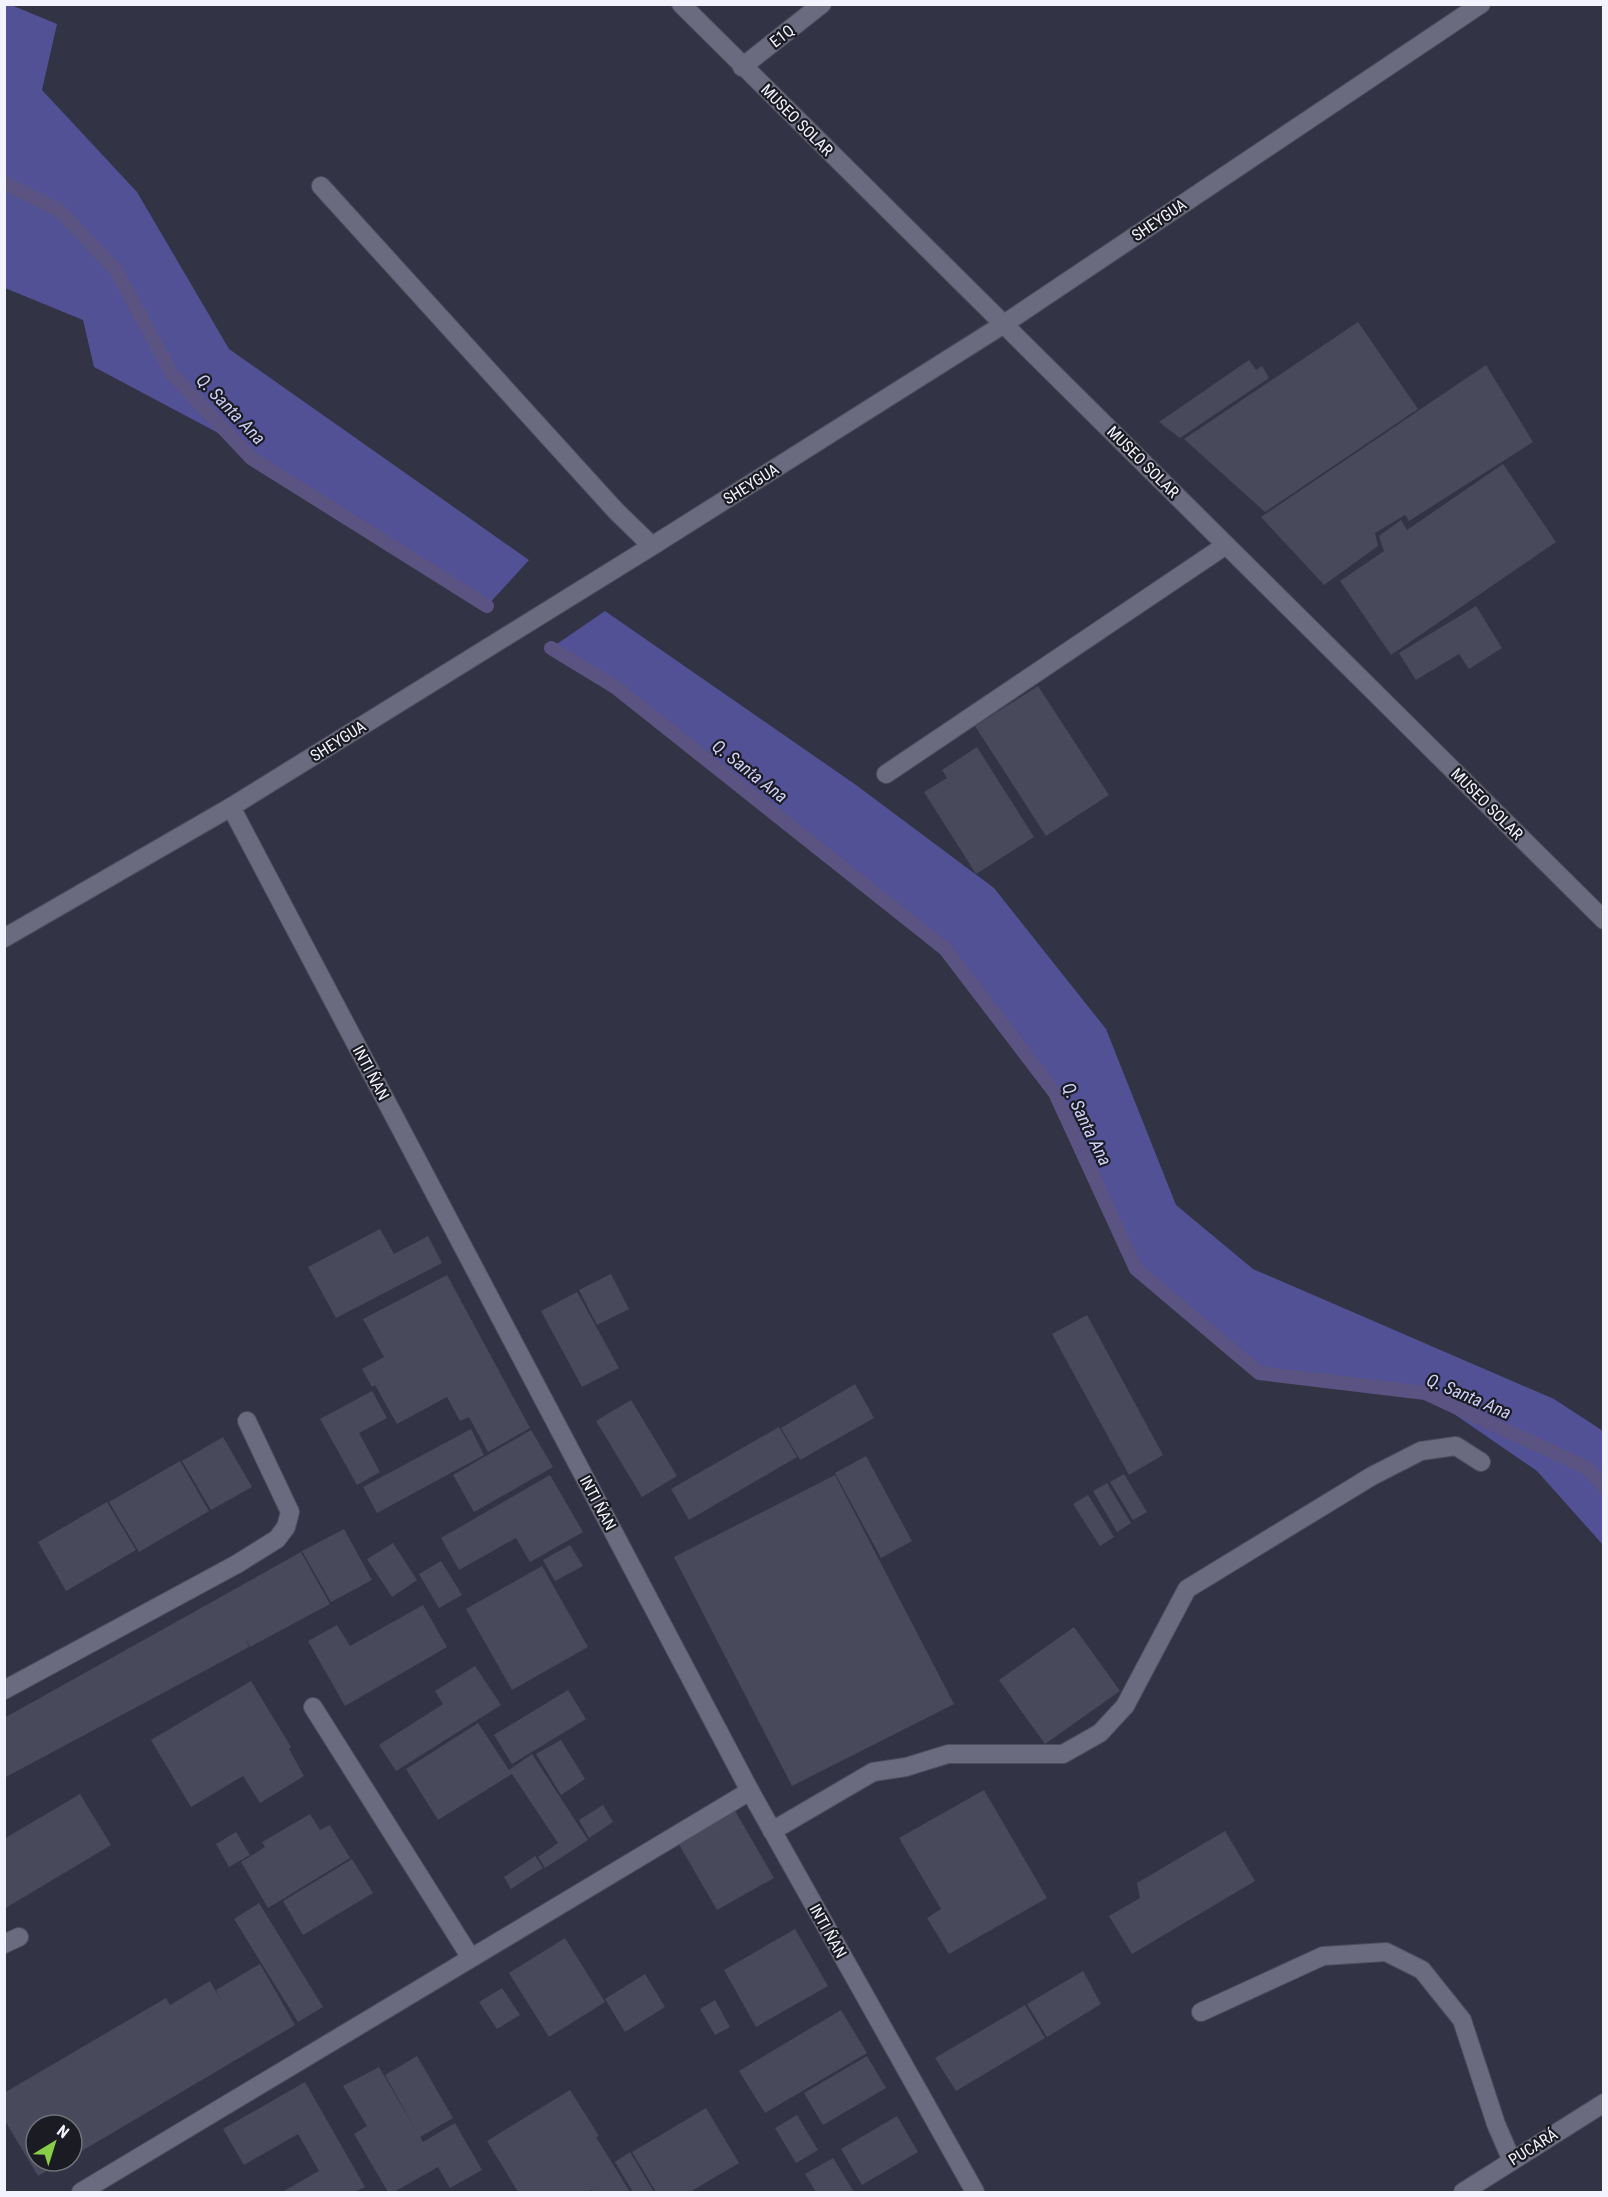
<svg xmlns="http://www.w3.org/2000/svg" width="1608" height="2197" viewBox="0 0 1608 2197" font-family="'Roboto Condensed',sans-serif">
	<rect width="100%" height="100%" fill="#323344"/>
	<g fill="#525195">
		<polygon points="4,5 11,5 57,24 42,90 137,192 229,349 529,560 487,606 237,443 94,367 83,320 5,288"/>
		<polygon points="605,611 856,785 994,888 1106,1029 1176,1205 1253,1269 1554,1399 1603,1431 1603,1545 1537,1471 1425,1394 1259,1373 1136,1269 1055,1093 945,949 615,687 551,648"/>
	</g>
	<g fill="none" stroke-linecap="round" stroke-linejoin="round">
		<g stroke="#5b5382" stroke-width="14">
			<polyline points="4,183 60,211 116,270 172,374 251,458 487,606"/>
			<polyline points="551,648 615,687 945,949 1055,1093 1136,1269 1259,1373 1425,1393 1587,1468 1604,1486"/>
		</g>
	</g>
	<g fill="#48495b">
		<polygon points="1358,322 1418,409 1265,512 1184,439"/>
		<polygon points="1249,360 1256,370 1262,366 1269,378 1180,438 1159,422"/>
		<polygon points="1486,365 1533,442 1409,521 1405,515 1375,533 1378,546 1324,585 1261,517"/>
		<polygon points="1503,464 1556,542 1391,655 1340,581 1384,551 1379,536 1401,520 1407,530"/>
		<polygon points="1476,606 1502,648 1469,669 1459,654 1416,680 1399,653"/>
		<polygon points="1038,686 1109,795 1046,836 975,726"/>
		<polygon points="977,747 1034,837 976,874 924,792 947,778 942,770"/>
		<polygon points="380,1229 394,1254 428,1236 442,1263 336,1318 308,1267"/>
		<polygon points="611,1274 629,1309 597,1325 579,1290"/>
		<polygon points="447,1275 530,1428 488,1452 469,1417 460,1421 447,1397 397,1424 375,1385 372,1387 362,1369 384,1357 363,1319"/>
		<polygon points="577,1292 619,1368 582,1387 541,1311"/>
		<polygon points="1087,1315 1163,1455 1129,1475 1052,1334"/>
		<polygon points="855,1384 874,1418 800,1460 781,1428"/>
		<polygon points="372,1391 387,1418 359,1433 380,1472 357,1485 320,1419"/>
		<polygon points="631,1400 677,1476 642,1497 596,1421"/>
		<polygon points="779,1427 797,1457 689,1520 671,1489"/>
		<polygon points="471,1429 484,1455 377,1513 363,1487"/>
		<polygon points="531,1430 553,1467 474,1512 453,1475"/>
		<polygon points="223,1437 252,1487 211,1510 182,1461"/>
		<polygon points="866,1456 912,1541 881,1558 835,1473"/>
		<polygon points="180,1461 209,1511 139,1552 109,1502"/>
		<polygon points="1124,1474 1147,1512 1133,1520 1110,1482"/>
		<polygon points="550,1475 583,1532 530,1562 516,1538 459,1570 441,1538"/>
		<polygon points="835,1475 954,1704 792,1786 674,1557"/>
		<polygon points="1107,1483 1131,1523 1117,1532 1093,1491"/>
		<polygon points="1088,1495 1114,1537 1100,1546 1073,1504"/>
		<polygon points="107,1502 136,1550 66,1591 38,1542"/>
		<polygon points="344,1529 372,1580 331,1602 302,1551"/>
		<polygon points="393,1543 417,1580 392,1597 367,1559"/>
		<polygon points="570,1545 583,1566 555,1581 543,1560"/>
		<polygon points="301,1552 330,1604 250,1647 245,1638 249,1647 4,1778 4,1718"/>
		<polygon points="441,1561 462,1595 439,1608 419,1574"/>
		<polygon points="542,1566 588,1647 512,1690 466,1609"/>
		<polygon points="423,1605 447,1647 345,1706 308,1641 337,1625 350,1646"/>
		<polygon points="1074,1627 1120,1691 1045,1744 999,1680"/>
		<polygon points="475,1666 501,1705 396,1771 379,1745 443,1704 435,1691"/>
		<polygon points="251,1681 291,1747 289,1749 304,1776 260,1803 243,1776 191,1807 151,1740"/>
		<polygon points="568,1690 586,1719 512,1764 494,1735"/>
		<polygon points="478,1723 509,1770 532,1754 588,1840 545,1868 538,1857 558,1843 512,1774 438,1820 406,1769"/>
		<polygon points="561,1740 585,1779 561,1795 536,1754"/>
		<polygon points="984,1790 1047,1898 949,1954 927,1918 941,1909 899,1838"/>
		<polygon points="80,1794 111,1845 4,1909 4,1839"/>
		<polygon points="603,1805 613,1822 589,1838 579,1820"/>
		<polygon points="734,1809 774,1878 717,1910 677,1841"/>
		<polygon points="310,1814 320,1830 330,1825 350,1858 268,1908 241,1862 265,1847 262,1842"/>
		<polygon points="1225,1831 1255,1881 1132,1954 1109,1916 1140,1898 1137,1883"/>
		<polygon points="236,1832 250,1855 229,1867 216,1844"/>
		<polygon points="535,1856 543,1868 511,1889 504,1877"/>
		<polygon points="352,1859 373,1893 303,1935 283,1901"/>
		<polygon points="259,1903 323,2007 298,2022 234,1919"/>
		<polygon points="795,1929 828,1986 756,2027 724,1970"/>
		<polygon points="565,1938 605,2002 549,2037 509,1973"/>
		<polygon points="260,1964 295,2025 75,2155 72,2155 72,2125 36,2125 36,2161 63,2161 38,2176 4,2119 4,2093 166,1998 170,2005 210,1981 221,2000 216,1990"/>
		<polygon points="1083,1971 1101,2004 1047,2037 1027,2004"/>
		<polygon points="645,1974 665,2007 625,2032 605,1999"/>
		<polygon points="502,1988 520,2015 497,2029 479,2002"/>
		<polygon points="715,2000 730,2027 715,2035 700,2009"/>
		<polygon points="1025,2005 1045,2038 956,2091 935,2058"/>
		<polygon points="841,2010 867,2053 765,2113 739,2071"/>
		<polygon points="417,2056 453,2118 420,2137 423,2142 455,2123 482,2170 450,2188 438,2167 394,2192 388,2192 354,2134 367,2126 343,2086 379,2067 417,2132 385,2075"/>
		<polygon points="867,2056 886,2088 823,2125 804,2093"/>
		<polygon points="305,2082 365,2187 355,2192 282,2192 319,2171 298,2134 244,2165 223,2129"/>
		<polygon points="570,2090 599,2136 596,2137 630,2192 593,2192 592,2190 587,2192 518,2192 487,2141"/>
		<polygon points="706,2108 739,2163 690,2192 656,2192 632,2152"/>
		<polygon points="797,2115 818,2150 796,2163 775,2128"/>
		<polygon points="897,2116 918,2152 862,2185 841,2149"/>
		<polygon points="630,2152 654,2192 633,2192 615,2162"/>
		<polygon points="833,2158 854,2192 816,2192 805,2174"/>
	</g>
	<g fill="none" stroke-linecap="round" stroke-linejoin="round">
		<g stroke="#4e4e5d" stroke-width="20">
			<g id="lane">
				<polyline points="321,186 616,511 652,546"/>
				<polyline points="4,1690 237,1564 277,1539 286,1527 290,1512 247,1421"/>
				<polyline points="1201,2012 1323,1956 1386,1952 1422,1970 1462,2020 1496,2124 1512,2161"/>
			</g>
		</g>
		<g stroke="#4e4e5d" stroke-width="20">
			<g id="street">
				<polyline points="681,4 1604,920"/>
				<polyline points="742,67 822,4"/>
				<polyline points="886,774 1226,545"/>
				<polyline points="231,807 750,1791 975,2192"/>
				<polyline points="4,938 231,807 652,546 1004,324 1481,4"/>
				<polyline points="313,1707 471,1958"/>
				<polyline points="772,1831 873,1772 906,1767 948,1754 1063,1754 1100,1733 1125,1706 1187,1589 1372,1476 1421,1451 1456,1446 1481,1462"/>
				<polyline points="4,1944 19,1937"/>
				<polyline points="81,2192 750,1791"/>
				<polyline points="1463,2192 1604,2103"/>
			</g>
		</g>
		<use href="#lane" stroke="#6a6b7e" stroke-width="18"/>
		<use href="#street" stroke="#6a6b7e" stroke-width="18"/>
	</g>
	<g text-anchor="middle" dominant-baseline="central" stroke-width="4.5" stroke-linejoin="round" paint-order="stroke">
		<g font-size="16" fill="#f2f3fe" stroke="#1b1b23">
			<text transform="translate(782 36) rotate(-38)">E1Q</text>
			<text transform="translate(797 120) rotate(45)">MUSEO SOLAR</text>
			<text transform="translate(1159 220) rotate(-34)">SHEYGUA</text>
			<text transform="translate(1143 462) rotate(45)">MUSEO SOLAR</text>
			<text transform="translate(751 484) rotate(-32)">SHEYGUA</text>
			<text transform="translate(338 741) rotate(-32)">SHEYGUA</text>
			<text transform="translate(1487 804) rotate(45)">MUSEO SOLAR</text>
			<text transform="translate(371 1073) rotate(62)">INTI ÑAN</text>
			<text transform="translate(598 1503) rotate(62)">INTI ÑAN</text>
			<text transform="translate(828 1931) rotate(61)">INTI ÑAN</text>
			<text transform="translate(1533 2147) rotate(-32)">PUCARÁ</text>
		</g>
		<g font-size="18" font-style="italic" fill="#cdcff7" stroke="#1b1b23">
			<text transform="translate(231 409) rotate(46)">Q. Santa Ana</text>
			<text transform="translate(750 771) rotate(38)">Q. Santa Ana</text>
			<text transform="translate(1087 1124) rotate(64)">Q. Santa Ana</text>
			<text transform="translate(1469 1396) rotate(23)">Q. Santa Ana</text>
		</g>
	</g>
	<rect width="1608" height="2197" fill="none" stroke="#f2f3fe" stroke-width="12"/>
	<g transform="translate(54 2143) rotate(38)"><circle r="28" fill="#1b1b23" stroke="#71717b" stroke-width="1.5"/>
	<path d="M0-4.5L10 22L0 15L-10 22Z" fill="#89ce48"/>
	<text y="-9" font-size="16" font-weight="bold" text-anchor="middle" fill="#f2f3fe">N</text>
	</g>
</svg>
